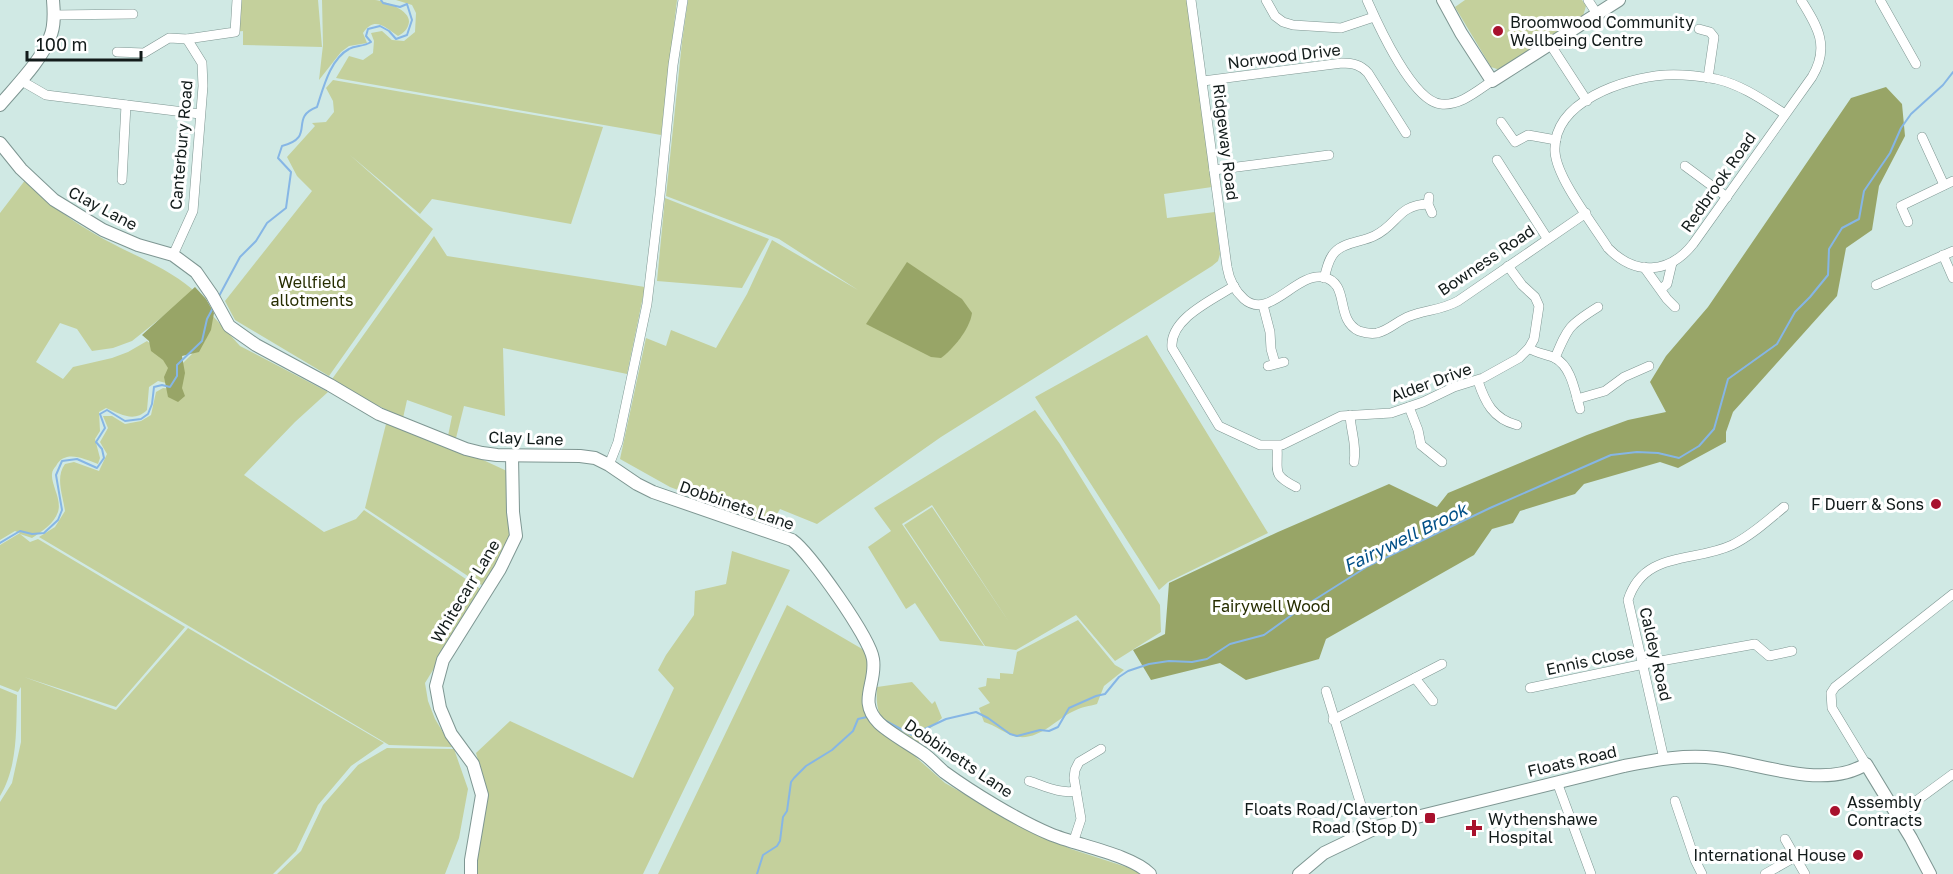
<svg xmlns="http://www.w3.org/2000/svg" width="1953" height="874" viewBox="0 0 1953 874" font-family="'Golos Text',sans-serif">
	<rect width="100%" height="100%" fill="#d0e9e4"/>
	<g fill="#c4d09c">
		<polygon points="237,0 318,0 322,47 243,45 243,31 235,32"/>
		<path d="M322,0C339,0 358,0 375,0C385,1 410,10 409,22C408,29 404,33 398,36C386,28 375,15 363,33L367,43L349,46L341,52L319,80L323,45Z"/>
		<polygon points="396,0 677,0 661,135 336,78 349,56 363,60 373,53 374,41 371,33 382,31 392,40 404,41 415,32 416,13 412,5"/>
		<polygon points="688,0 1187,0 1212,187 1164,194 1167,218 1215,212 1220,254 1218,261 1212,266 941,437 817,524 780,509 771,525 670,487 620,459 646,338 666,346 671,330 716,348 747,294 772,240 858,290 779,239 666,196 682,42"/>
		<polygon points="1465,0 1582,0 1586,6 1583,16 1500,70 1491,67 1455,7"/>
		<polygon points="333,80 603,127 571,224 432,199 420,214 350,155 433,229 329,376 235,320 225,301 312,191 297,176 287,157 315,126 312,123 326,122 334,112 333,101 326,88"/>
		<path d="M26,179C54,212 89,232 127,251C150,262 173,273 192,289L191,294L132,341L113,348L92,351L77,329L60,323L36,362L63,379L73,367L112,358L128,352L147,341L167,357L170,384L158,381L149,387L147,410C134,423 121,414 106,408L99,412L100,431L95,439L100,458L98,464C84,459 65,449 56,466C54,468 52,471 52,474C51,485 62,499 58,512C54,524 41,532 32,538L20,534L30,542L38,539L185,627L116,707L24,677L116,710L188,628L384,743L351,766L318,805L296,851L273,874H0V802L12,783L21,742V687L18,692L0,685V545L20,533L15,531L0,540V213Z"/>
		<polygon points="665,198 769,239 742,288 657,281"/>
		<polygon points="434,236 447,256 645,287 627,374 503,348 505,416 464,406 456,438 448,436 452,416 407,400 403,418 330,382"/>
		<path d="M212,315L240,346L328,392L295,422L244,475L324,532L356,519L364,510L482,590L425,683L428,701L435,719L452,747L389,745L39,537L55,527L65,511C63,496 55,477 65,464L74,462L99,471L107,454L100,442L108,428L103,416H112L125,424L141,421L151,415L156,392L163,388L172,389L180,366L205,341Z"/>
		<polygon points="1147,335 1268,533 1168,582 1159,590 1035,397"/>
		<polygon points="1035,410 1060,444 1160,605 1161,632 1115,661 1076,615 1016,650 985,646 904,525 932,507 1009,622 932,505 902,524 984,646 940,641 915,603 906,609 868,547 891,531 874,508"/>
		<polygon points="386,424 453,446 509,472 513,532 483,586 365,508"/>
		<polygon points="732,551 790,570 643,874 477,874 476,845 488,795 476,753 510,721 633,778 674,688 658,670 666,655 694,615 695,591 726,584"/>
		<polygon points="787,605 869,653 864,698 873,725 900,743 945,783 1015,823 1071,849 1142,872 1144,874 658,874"/>
		<path d="M1078,620L1115,665L1124,670L1104,686L1097,704C1090,706 1081,707 1074,711C1056,719 1041,739 1019,737C1008,736 995,725 984,722L979,708L990,703L978,688L986,686L987,678L1000,679V673L1013,674L1017,652Z"/>
		<path d="M912,682L932,704L935,701L942,718L927,731L919,743C890,725 874,726 877,687Z"/>
		<path d="M0,688L17,695C16,729 18,766 0,796Z"/>
		<polygon points="387,748 454,749 468,789 459,838 445,874 277,874 301,851 323,805 358,765"/>
	</g>
	<g fill="#98a567">
		<polygon points="1886,87 1902,104 1905,136 1879,186 1872,230 1846,248 1837,296 1733,412 1726,432 1726,442 1678,468 1660,462 1584,484 1575,494 1520,511 1513,523 1492,529 1474,555 1326,639 1319,659 1246,680 1220,663 1151,680 1133,650 1165,634 1169,583 1278,532 1389,484 1437,507 1448,493 1587,435 1628,420 1666,412 1650,382 1666,356 1708,307 1851,98"/>
		<path d="M907,262L962,299L972,313C970,329 953,349 941,358L931,357L866,324Z"/>
		<polygon points="195,287 206,299 214,313 211,330 199,352 182,356 185,373 182,388 185,396 178,402 168,397 164,377 168,368 163,360 151,351 149,341 142,335"/>
	</g>
	<g fill="none" stroke-linecap="round" stroke-linejoin="round">
		<g stroke="#86b6e5" stroke-width="2">
			<path d="M218,298L240,257L256,241L267,223L286,208L291,172L278,158L282,146C317,137 288,118 317,107C323,89 330,59 349,49C356,45 363,47 371,42L366,36L368,29L380,26L389,31L396,39L407,35L412,20L407,4L400,7L383,3L381,0"/>
			<polyline points="0,543 20,531 32,534 44,533 58,520 62,510 56,475 62,461 77,459 97,468 104,458 102,449 96,442 105,428 100,414 107,410 125,421 141,419 148,414 152,404 154,387 162,385 170,387 177,376 177,365 202,341 207,319 214,306"/>
			<polyline points="882,719 912,735 946,719 976,712 988,718 1010,734 1017,736 1040,730 1049,731 1058,727 1069,708 1096,696 1105,694 1119,677 1128,671 1149,664 1169,661 1192,662 1207,659 1230,644 1264,635 1300,609 1368,566 1490,508 1611,455 1637,452 1658,453 1679,458 1699,446 1714,429 1728,379 1777,344 1795,312 1810,297 1828,275 1829,249 1842,228 1859,219 1864,191 1890,153 1901,128 1911,114 1943,85 1953,72"/>
			<polyline points="757,874 763,855 777,846 780,841 783,817 787,811 791,782 794,778 806,766 832,750 853,731 858,719 867,717"/>
		</g>
		<g stroke="#7e9692" stroke-width="10">
			<g id="minor">
				<path d="M1191,0L1227,267C1229,279 1234,290 1244,299C1269,321 1295,273 1323,277C1351,283 1334,319 1359,331C1365,333 1371,334 1377,333C1390,330 1398,320 1410,316C1426,310 1442,310 1458,301L1586,213"/>
				<polyline points="1266,0 1275,16 1283,22 1293,25 1341,28 1374,17"/>
				<path d="M1367,0C1378,25 1413,102 1441,104C1460,106 1477,91 1492,81"/>
				<polyline points="1588,0 1597,14"/>
				<polyline points="1880,0 1916,64"/>
				<polyline points="54,15 133,14"/>
				<polyline points="1699,29 1710,32 1714,37 1708,78"/>
				<polyline points="1550,44 1587,101"/>
				<polyline points="117,52 144,53 169,38 187,39 235,32 237,0"/>
				<polyline points="20,80 46,95 200,114"/>
				<path d="M1203,81L1342,63C1353,63 1361,65 1368,73L1406,133"/>
				<path d="M1785,114C1763,100 1742,85 1716,79C1699,76 1682,74 1665,75C1625,78 1552,101 1555,152C1557,179 1593,224 1608,248C1635,276 1669,274 1693,244L1812,77C1830,47 1818,27 1801,0"/>
				<polyline points="1501,122 1515,142 1528,135 1556,140"/>
				<polyline points="1922,137 1944,185"/>
				<polyline points="1497,160 1547,238"/>
				<polyline points="1685,166 1727,197"/>
				<polyline points="1214,170 1329,155"/>
				<polyline points="122,180 126,105"/>
				<polyline points="1429,197 1428,204 1432,213"/>
				<polyline points="1908,222 1901,206 1953,181"/>
				<polyline points="173,255 193,211 203,86 202,63 187,39"/>
				<polyline points="1943,255 1953,278"/>
				<polyline points="1644,267 1667,299 1675,307"/>
				<path d="M1324,278C1327,269 1328,259 1335,252C1344,242 1362,242 1374,236C1398,225 1397,205 1428,204"/>
				<polyline points="1876,285 1953,251"/>
				<path d="M1234,286C1212,300 1169,319 1172,348L1219,426L1260,445H1282L1341,416L1391,413L1423,402L1454,387L1483,378L1519,358L1529,348L1534,339L1539,306L1535,297L1522,285L1508,266"/>
				<polyline points="1661,289 1667,284 1672,263"/>
				<polyline points="1263,305 1270,332 1271,349 1275,363"/>
				<path d="M1529,348C1537,354 1547,354 1555,358C1572,367 1575,393 1580,409"/>
				<path d="M1555,358C1568,327 1569,325 1598,307"/>
				<polyline points="1268,366 1284,362"/>
				<path d="M1478,381C1485,402 1493,419 1517,425"/>
				<polyline points="1577,399 1605,391 1624,377 1649,366"/>
				<polyline points="1409,407 1418,430 1421,445 1442,462"/>
				<path d="M1350,415C1351,433 1357,444 1354,462"/>
				<path d="M1277,446C1279,471 1270,474 1296,487"/>
				<polyline points="609,465 618,442 647,304 660,195 673,65 683,0"/>
				<polyline points="1415,678 1433,701"/>
				<polyline points="1530,688 1644,664 1755,644 1769,656 1792,651"/>
				<polyline points="1326,691 1369,831"/>
				<polyline points="1333,720 1442,664"/>
				<path d="M1664,759L1628,600C1644,550 1694,563 1732,545C1751,536 1768,520 1784,507"/>
				<polyline points="1866,764 1832,708 1831,693 1835,687 1953,594"/>
				<path d="M1029,781C1045,786 1059,794 1076,791"/>
				<polyline points="1557,782 1591,874"/>
				<polyline points="1675,801 1695,860 1702,874"/>
				<polyline points="1897,815 1953,774"/>
				<polyline points="1785,839 1805,874"/>
				<polyline points="1073,843 1081,819 1074,778 1075,770 1079,762 1101,749"/>
				<polyline points="1765,874 1795,857"/>
			</g>
		</g>
		<g stroke="#7e9692" stroke-width="14">
			<g id="tertiary">
				<polyline points="1443,0 1461,33 1492,81 1619,0"/>
				<path d="M0,105C16,86 42,60 50,37C55,26 54,12 53,0"/>
				<path d="M0,143L21,169L54,200L103,230L138,245L173,255L196,272L212,295L229,326L256,345L330,385L379,414L466,449L482,453L497,455L580,456L595,458L609,465L637,484L653,492L792,540C810,553 870,638 873,659C877,684 857,701 879,723C888,732 911,745 924,754C931,759 937,766 944,772C973,793 1017,820 1050,834C1076,845 1132,855 1150,874"/>
				<polyline points="471,874 471,860 482,795 473,764 451,734 440,708 436,686 443,660 500,569 516,536 513,512 512,456"/>
				<path d="M1299,874L1324,853L1380,826L1624,766C1655,760 1685,754 1716,758C1762,764 1825,790 1866,764L1911,838L1930,874"/>
			</g>
		</g>
		<use href="#minor" stroke="#fff" stroke-width="9"/>
		<use href="#tertiary" stroke="#fff" stroke-width="12"/>
	</g>
	<g fill="#a8112d" stroke="#fff" stroke-width="2">
		<circle cx="1498" cy="31" r="6"/>
		<circle cx="1936" cy="504" r="6"/>
		<circle cx="1835" cy="811" r="6"/>
		<rect x="1424" y="812" width="12" height="12" rx="3"/>
		<path d="M1471 819h6v6h6v6h-6v6h-6v-6h-6v-6h6z"/>
		<circle cx="1858" cy="855" r="6"/>
	</g>
	<g text-anchor="middle" dominant-baseline="central" stroke-width="6" stroke-linejoin="round" paint-order="stroke">
		<g font-size="16" fill="#121b1a" stroke="#fff" text-anchor="start">
			<text x="1510" y="22">Broomwood Community<tspan x="1510" dy="18">Wellbeing Centre</tspan></text>
			<text x="1924" y="504" text-anchor="end">F Duerr &amp; Sons</text>
			<text x="1847" y="802">Assembly<tspan x="1847" dy="18">Contracts</tspan></text>
			<text x="1418" y="809" text-anchor="end">Floats Road/Claverton<tspan x="1418" dy="18">Road (Stop D)</tspan></text>
			<text x="1488" y="819">Wythenshawe<tspan x="1488" dy="18">Hospital</tspan></text>
			<text x="1846" y="855" text-anchor="end">International House</text>
		</g>
		<g font-size="16" fill="#121b1a" stroke="#fff">
			<text transform="translate(1284 56) rotate(-7)">Norwood Drive</text>
			<text transform="translate(1226 142) rotate(83)">Ridgeway Road</text>
			<text transform="translate(181 145) rotate(-85)">Canterbury Road</text>
			<text transform="translate(1718 182) rotate(-55)">Redbrook Road</text>
			<text transform="translate(103 208) rotate(28)">Clay Lane</text>
			<text transform="translate(1486 260) rotate(-34)">Bowness Road</text>
			<text transform="translate(1431 382) rotate(-20)">Alder Drive</text>
			<text transform="translate(526 438) rotate(2)">Clay Lane</text>
			<text transform="translate(737 505) rotate(19)">Dobbinets Lane</text>
			<text transform="translate(465 591) rotate(-59)">Whitecarr Lane</text>
			<text transform="translate(1656 654) rotate(77)">Caldey Road</text>
			<text transform="translate(1590 660) rotate(-12)">Ennis Close</text>
			<text transform="translate(959 758) rotate(34)">Dobbinetts Lane</text>
			<text transform="translate(1572 761) rotate(-13)">Floats Road</text>
		</g>
		<g font-size="16" fill="#262d00" stroke="#fff">
			<text x="312" y="282">Wellfield<tspan x="312" dy="18">allotments</tspan></text>
			<text x="1271" y="606">Fairywell Wood</text>
		</g>
		<g font-size="18" font-style="italic" fill="#004f87" stroke="#fff">
			<text transform="translate(1405 537) rotate(-26)">Fairywell Brook</text>
		</g>
	</g>
	<path d="M27 51v9h114v-9" fill="none" stroke="#121b1a" stroke-width="3"/>
	<text x="36" y="51" font-size="18" fill="#121b1a" stroke="#ffffff" stroke-width="4.5" paint-order="stroke">100 m</text>
</svg>
